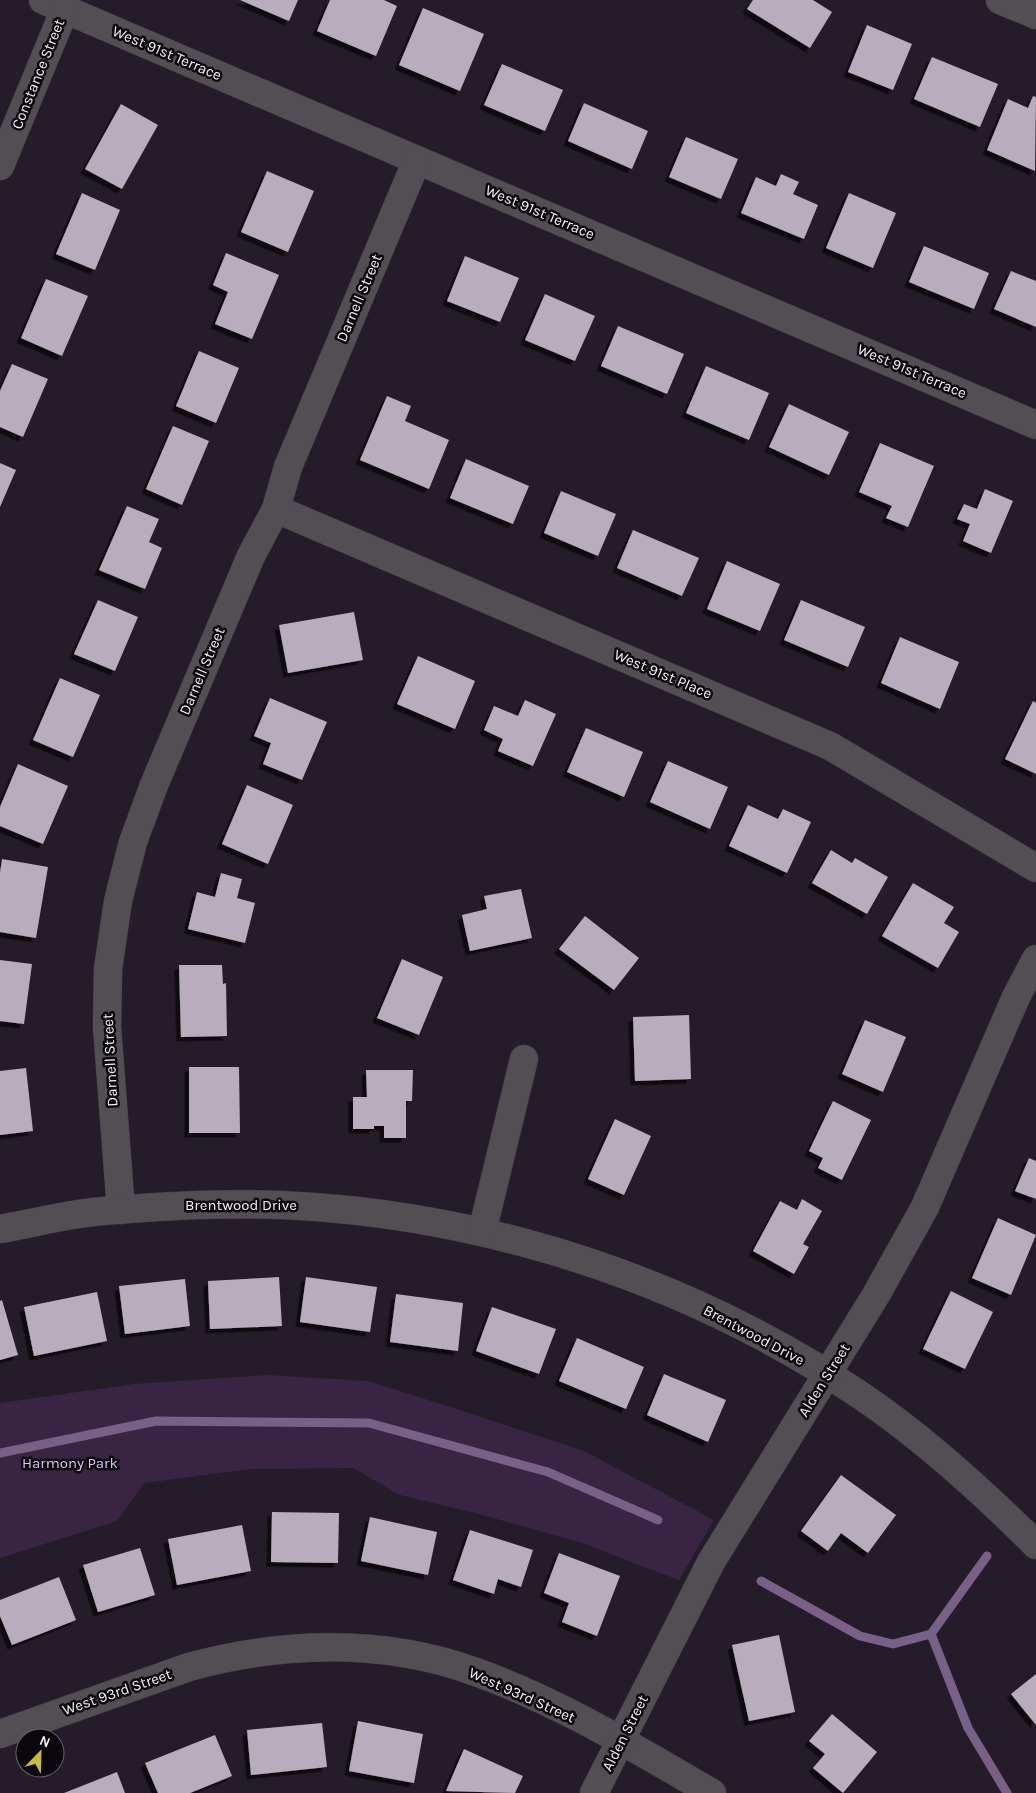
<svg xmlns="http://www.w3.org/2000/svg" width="1036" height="1793" viewBox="0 0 1036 1793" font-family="Karla,sans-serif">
	<defs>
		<filter id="shadow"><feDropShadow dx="-4.5" dy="4.5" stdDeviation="0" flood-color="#0009"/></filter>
	</defs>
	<rect width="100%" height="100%" fill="#241c28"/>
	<polygon fill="#392543" points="267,1375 368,1381 466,1412 584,1451 714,1520 679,1580 579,1542 475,1513 400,1495 353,1468 250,1469 144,1483 117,1521 0,1558 0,1403 134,1384"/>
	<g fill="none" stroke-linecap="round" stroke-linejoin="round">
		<g stroke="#796086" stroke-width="9">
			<polyline points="0,1453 156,1421 369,1423 548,1472 658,1520"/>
			<polyline points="761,1581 860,1636 893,1644 931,1634 987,1556"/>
			<polyline points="931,1634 968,1728 1007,1793"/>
		</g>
	</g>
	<g fill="#b7adbd" filter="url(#shadow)">
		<polygon points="240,0 298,0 289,21"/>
		<polygon points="330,0 384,0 397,6 376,56 317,31"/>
		<polygon points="753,0 813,0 832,12 810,48 747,9"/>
		<polygon points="423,8 484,34 460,91 399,65"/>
		<polygon points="867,25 912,44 893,90 848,72"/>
		<polygon points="932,57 998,84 980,127 914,99"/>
		<polygon points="502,64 563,90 545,131 484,105"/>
		<polygon points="1033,96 1036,97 1035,171 987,150 1008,99 1028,108"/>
		<polygon points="584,103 648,131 632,169 568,141"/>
		<polygon points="121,104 158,125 122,189 85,169"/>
		<polygon points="686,137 738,159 721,199 669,177"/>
		<polygon points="267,171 314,191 288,252 241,232"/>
		<polygon points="781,174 799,182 793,194 818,205 804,239 741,213 756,177 776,186"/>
		<polygon points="82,193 120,210 95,270 56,254"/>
		<polygon points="849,193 896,213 873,268 826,248"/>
		<polygon points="924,246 989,273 974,309 909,282"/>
		<polygon points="226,253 279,275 252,339 215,324 228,292 213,285"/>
		<polygon points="465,256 519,278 500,322 447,301"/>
		<polygon points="1011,271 1036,281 1036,327 994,309"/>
		<polygon points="46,279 88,296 62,356 21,338"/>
		<polygon points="545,294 595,316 575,361 525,340"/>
		<polygon points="618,326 684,354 667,394 601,366"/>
		<polygon points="199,351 239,368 216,423 176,406"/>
		<polygon points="12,364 48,379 23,437 0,427 0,391"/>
		<polygon points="706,366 769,393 749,440 686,413"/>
		<polygon points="387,396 411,406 405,421 449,440 429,489 360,460"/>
		<polygon points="789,404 849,432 829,475 769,447"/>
		<polygon points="173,426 209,441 182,505 146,489"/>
		<polygon points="880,443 934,466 908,527 886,518 892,506 859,492"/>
		<polygon points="466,459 529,486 513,524 450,498"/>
		<polygon points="0,463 16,470 0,507"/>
		<polygon points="985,489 1013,501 991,553 963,541 970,524 957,519 964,504 977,509"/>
		<polygon points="561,491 616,514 598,556 544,533"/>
		<polygon points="127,506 159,519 149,542 162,548 145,589 99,570"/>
		<polygon points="633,530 699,558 682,596 617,568"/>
		<polygon points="727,561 780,584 760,631 707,609"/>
		<polygon points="98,600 138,617 115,671 74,654"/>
		<polygon points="801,600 865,627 848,667 784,640"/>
		<polygon points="354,612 363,660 288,673 279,625"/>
		<polygon points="900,637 959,662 940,709 881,683"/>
		<polygon points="418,656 475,681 455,729 397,704"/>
		<polygon points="60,678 100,695 73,757 33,740"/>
		<polygon points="270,698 327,722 302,780 263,764 271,743 254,736"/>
		<polygon points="525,700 556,714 533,766 498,751 503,739 484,730 494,706 518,716"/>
		<polygon points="1033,701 1036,703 1036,774 1005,759"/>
		<polygon points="586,728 643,752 624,797 567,772"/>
		<polygon points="668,761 728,787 710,829 650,802"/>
		<polygon points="18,764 68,786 43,844 0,826 0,807"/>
		<polygon points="247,785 293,805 268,864 222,844"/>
		<polygon points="748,805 778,819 783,809 811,822 787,873 729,846"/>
		<polygon points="831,850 852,863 855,858 888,877 867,914 812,883"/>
		<polygon points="2,859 48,867 36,938 0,932 0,873"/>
		<polygon points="221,873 242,879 237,898 255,903 245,943 188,929 197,892 215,897"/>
		<polygon points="913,883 954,907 944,923 959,932 938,968 882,936"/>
		<polygon points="521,889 532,938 470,951 462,915 487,909 484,896"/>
		<polygon points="585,916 639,958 614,990 559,949"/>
		<polygon points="402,959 443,977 419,1035 377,1018"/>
		<polygon points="0,960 32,964 24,1024 0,1021"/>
		<polygon points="179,965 222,965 223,984 226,983 227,1036 181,1037"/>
		<polygon points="689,1015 691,1079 635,1081 633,1017"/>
		<polygon points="865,1020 906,1037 883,1092 842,1074"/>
		<polygon points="189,1067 239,1067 240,1133 189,1133"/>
		<polygon points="26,1068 33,1131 0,1135 0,1071"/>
		<polygon points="366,1070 413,1070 412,1101 406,1101 406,1138 384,1138 384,1126 374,1126 374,1129 353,1129 353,1097 367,1097"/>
		<polygon points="833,1101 871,1120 842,1180 818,1168 823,1158 809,1151"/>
		<polygon points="615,1119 651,1136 624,1195 588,1179"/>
		<polygon points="1029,1158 1036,1161 1036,1199 1015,1191"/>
		<polygon points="802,1199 822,1211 803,1244 809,1247 794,1274 753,1251 780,1201 797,1210"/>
		<polygon points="998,1218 1036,1235 1011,1295 972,1278"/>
		<polygon points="279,1277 282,1326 210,1329 208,1281"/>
		<polygon points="306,1277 377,1287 370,1332 300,1322"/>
		<polygon points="185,1279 190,1326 125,1334 119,1286"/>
		<polygon points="951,1291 993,1312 965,1369 923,1349"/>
		<polygon points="97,1292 107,1341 34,1356 24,1307"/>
		<polygon points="396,1294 463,1303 458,1351 390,1342"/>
		<polygon points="2,1300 18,1355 0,1360 0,1301"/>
		<polygon points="492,1307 556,1329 539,1374 476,1351"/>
		<polygon points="577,1338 644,1367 626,1409 559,1381"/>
		<polygon points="664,1374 726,1400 708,1442 647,1415"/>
		<polygon points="841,1475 896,1515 868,1553 841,1533 828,1551 801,1531"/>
		<polygon points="272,1512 339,1513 338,1563 271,1562"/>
		<polygon points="370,1517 437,1532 428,1575 361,1561"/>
		<polygon points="242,1525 251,1571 177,1585 168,1539"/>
		<polygon points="470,1530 533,1550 521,1587 498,1579 494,1594 453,1580"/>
		<polygon points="140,1548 155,1595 98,1612 83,1565"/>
		<polygon points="559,1553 620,1576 597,1636 562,1622 569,1603 544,1593"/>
		<polygon points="59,1577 76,1620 12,1645 0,1616 0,1600"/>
		<polygon points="779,1635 795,1712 749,1721 732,1645"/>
		<polygon points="1036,1674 1036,1725 1011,1694"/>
		<polygon points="832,1714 877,1752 843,1793 813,1768 825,1754 809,1741"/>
		<polygon points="358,1721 423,1734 414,1783 349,1771"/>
		<polygon points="322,1723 327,1767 251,1775 247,1730"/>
		<polygon points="215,1735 232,1776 190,1793 158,1793 145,1763"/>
		<polygon points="464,1749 523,1776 515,1793 446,1791"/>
		<polygon points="117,1772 125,1793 64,1793"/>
	</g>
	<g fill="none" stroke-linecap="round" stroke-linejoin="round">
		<g stroke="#413945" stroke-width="29">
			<g id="minor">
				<polyline points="43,0 1036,425"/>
				<polyline points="1000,0 1036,15"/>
				<polyline points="0,166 65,9"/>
				<polyline points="276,509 830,746 1036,868"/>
				<polyline points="121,1210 107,1027 108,969 118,901 133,842 154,785 251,556 276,509 288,467 417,160"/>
				<path d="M0,1229C24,1225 48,1219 72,1215C100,1210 129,1209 157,1207C405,1189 657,1258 863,1397C926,1440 982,1491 1036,1545"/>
				<polyline points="482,1232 524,1059"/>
				<path d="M0,1734L189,1667C281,1642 381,1638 473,1671C556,1700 636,1749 712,1793"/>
				<polyline points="594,1793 711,1562 876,1295 925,1207 1016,997 1036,959"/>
			</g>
		</g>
		<use href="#minor" stroke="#524e54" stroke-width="28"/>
	</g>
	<g text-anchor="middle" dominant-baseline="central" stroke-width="5" stroke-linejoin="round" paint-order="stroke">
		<g font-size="15" fill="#f4eef6" stroke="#0b080d">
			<text transform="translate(167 53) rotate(23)">West 91st Terrace</text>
			<text transform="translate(38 74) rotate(-68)">Constance Street</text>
			<text transform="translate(540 212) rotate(23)">West 91st Terrace</text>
			<text transform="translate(359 298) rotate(-67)">Darnell Street</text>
			<text transform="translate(912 371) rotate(23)">West 91st Terrace</text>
			<text transform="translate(202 671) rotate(-67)">Darnell Street</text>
			<text transform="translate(663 674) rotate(23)">West 91st Place</text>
			<text transform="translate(110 1060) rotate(-93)">Darnell Street</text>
			<text x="241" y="1205">Brentwood Drive</text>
			<text transform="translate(754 1335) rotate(28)">Brentwood Drive</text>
			<text transform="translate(824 1380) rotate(-58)">Alden Street</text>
			<text transform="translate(117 1692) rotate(-19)">West 93rd Street</text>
			<text transform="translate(522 1695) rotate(24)">West 93rd Street</text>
			<text transform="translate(625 1733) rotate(-63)">Alden Street</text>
		</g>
		<g font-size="15" fill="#e6bdfb" stroke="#0b080d">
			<text x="70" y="1463">Harmony Park</text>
		</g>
	</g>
	<g transform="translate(40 1753) rotate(23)"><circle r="24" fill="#0b080d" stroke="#68646a"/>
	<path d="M0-4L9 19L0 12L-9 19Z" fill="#c7bb3c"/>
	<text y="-8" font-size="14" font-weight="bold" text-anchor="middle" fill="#f4eef6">N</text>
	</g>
</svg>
